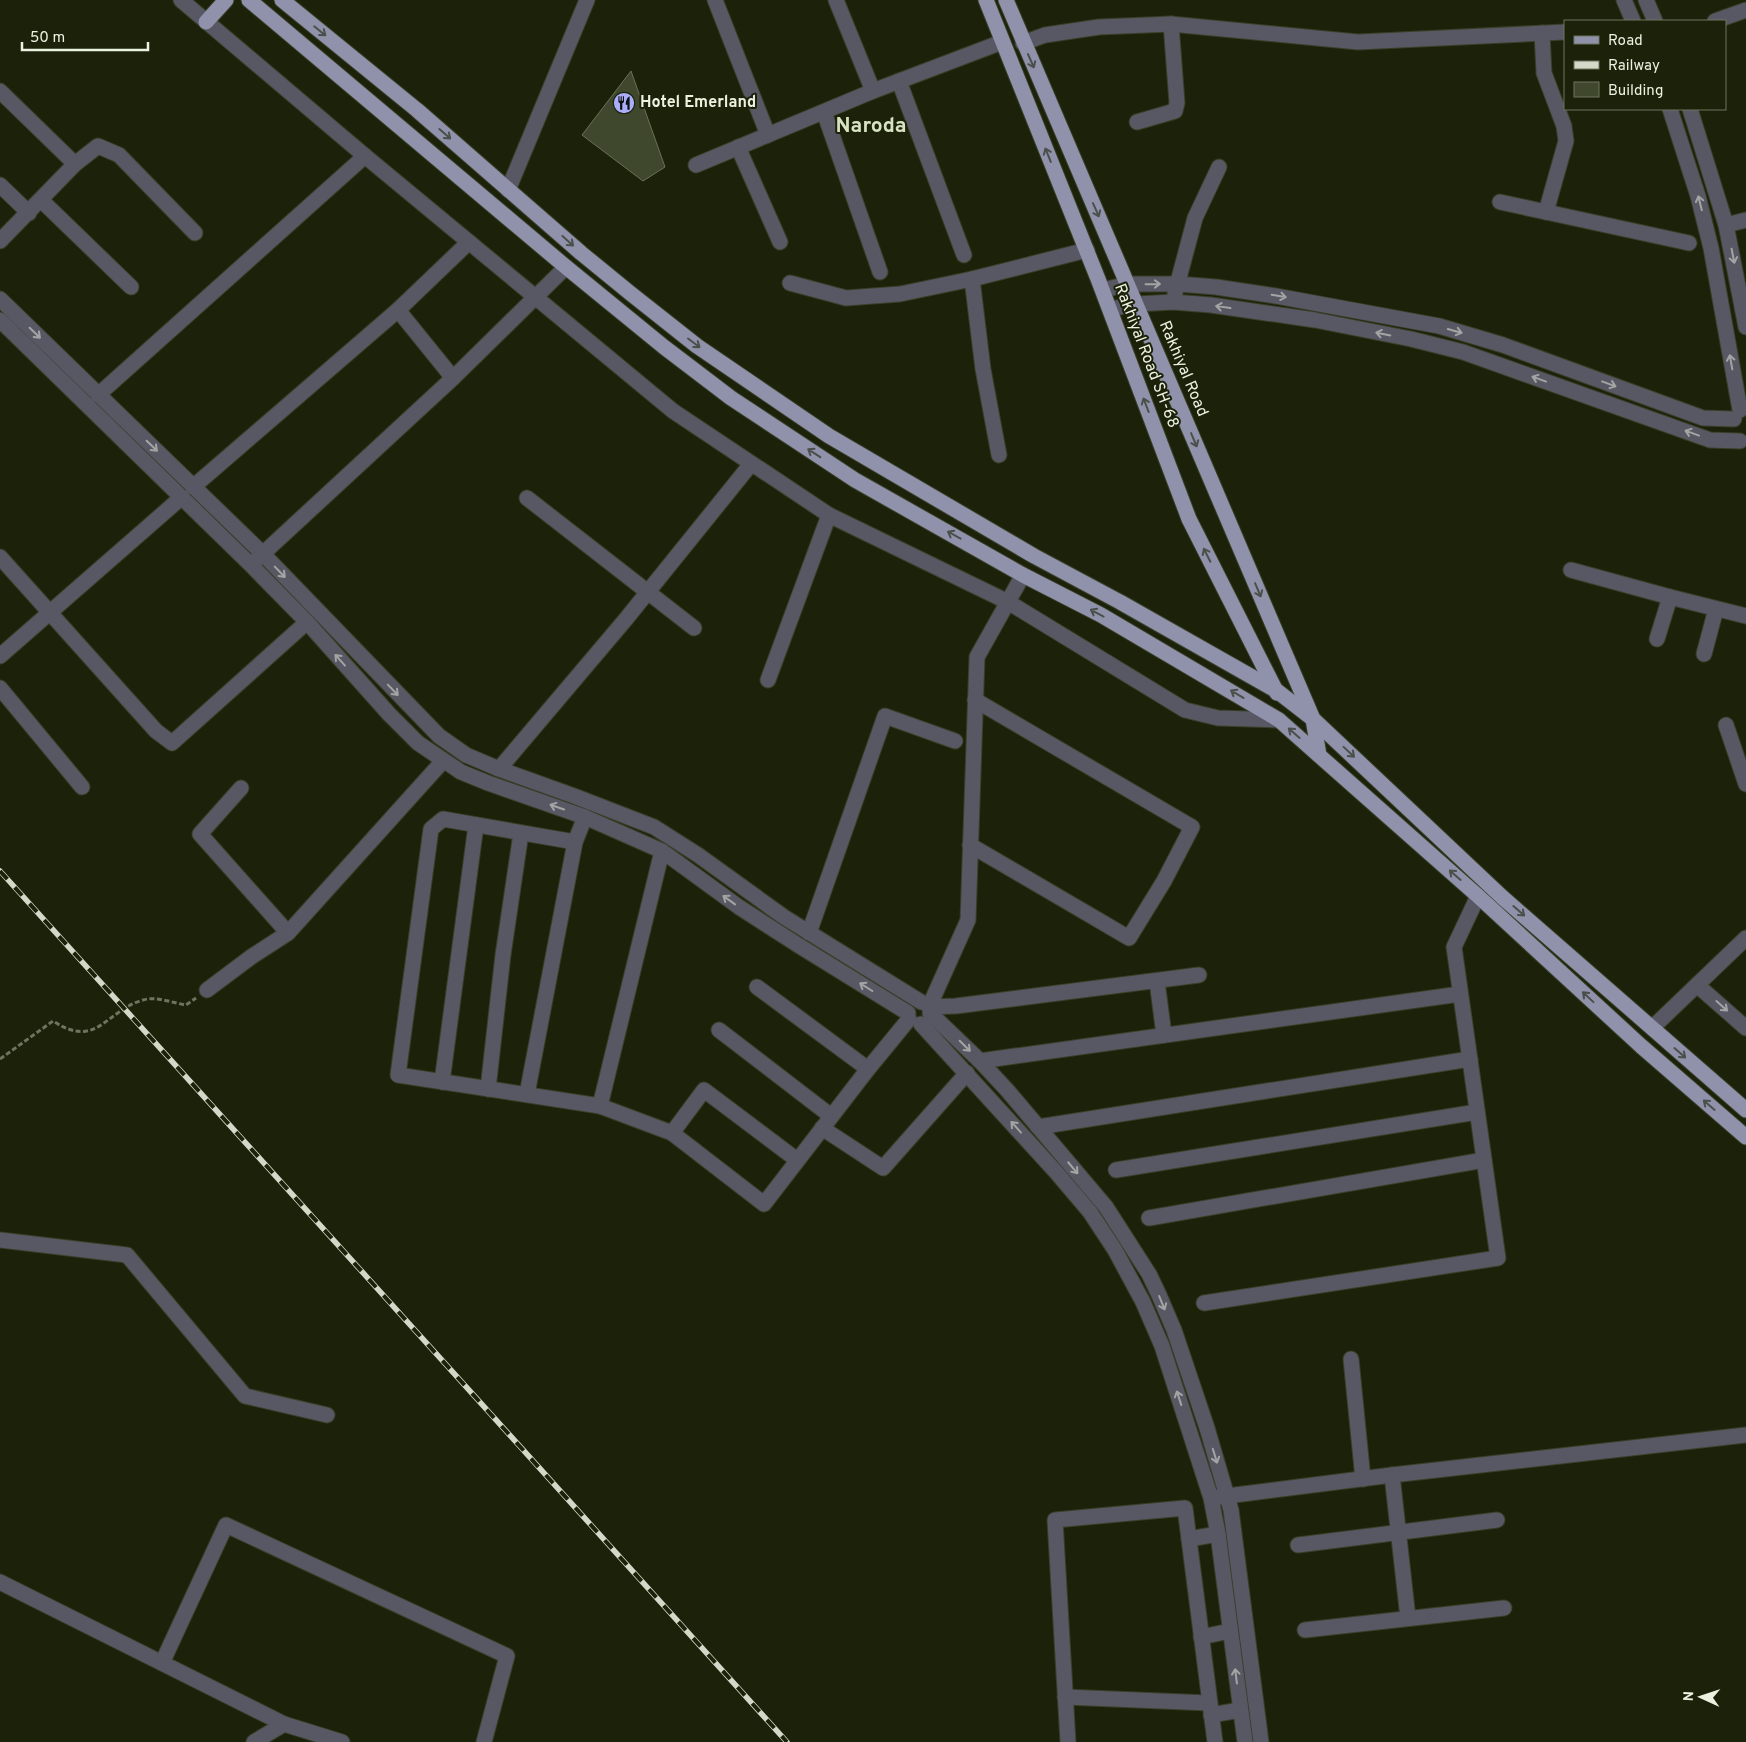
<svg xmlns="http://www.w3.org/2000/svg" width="1746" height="1742" viewBox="0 0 1746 1742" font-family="Overpass,sans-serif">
	<rect width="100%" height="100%" fill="#1b2209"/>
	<polygon fill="#3f482d" stroke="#697256" points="631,71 665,167 643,181 582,135"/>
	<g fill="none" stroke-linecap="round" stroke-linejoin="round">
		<g stroke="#383f27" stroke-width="17">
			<g id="minor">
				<polyline points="181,0 365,156 673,411 829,515 1008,602 1185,710 1218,718 1279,720"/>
				<polyline points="715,0 768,135"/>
				<polyline points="836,0 873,91"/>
				<polyline points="1624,0 1633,21"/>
				<polyline points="1646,0 1655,21"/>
				<polyline points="1715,21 1746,10"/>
				<polyline points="1542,33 1544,73 1564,126 1566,141 1546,212 1689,243"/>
				<polyline points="1023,43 1045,35 1099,27 1171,24 1358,42 1565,32"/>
				<polyline points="899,81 964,255"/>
				<polyline points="0,91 75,164"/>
				<polyline points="1670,109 1698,196 1711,248 1740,410"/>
				<polyline points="1690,109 1726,225 1746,327"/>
				<polyline points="824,112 880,272"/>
				<polyline points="1137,122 1175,111 1177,103 1171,24"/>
				<polyline points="738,147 780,242"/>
				<polyline points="696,165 873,91 1002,42"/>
				<polyline points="0,185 29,213"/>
				<polyline points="508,190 587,0"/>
				<polyline points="41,200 131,287"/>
				<polyline points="1500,202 1546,212"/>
				<polyline points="1726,225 1746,220"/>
				<polyline points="0,241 75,164 98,146 119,155 195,233"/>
				<polyline points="790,283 846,298 900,294 972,279"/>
				<polyline points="1103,290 1128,284 1178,284 1216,287 1276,296 1439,326 1503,345 1703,418 1734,419"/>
				<polyline points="1175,293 1195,218 1219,167"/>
				<polyline points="0,299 263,554 439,736 466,755 499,769 574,796 654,827 698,855 784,917 921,1002"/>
				<polyline points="1110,309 1137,304 1173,302 1211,305 1315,320 1411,339 1463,352 1710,440 1740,441"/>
				<polyline points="398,310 469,242"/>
				<polyline points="0,320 251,565 307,622 389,714 418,743 461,772 488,783 585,817 662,851 739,907 798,945 908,1013"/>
				<polyline points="98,395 365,156"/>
				<polyline points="999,455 983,369 972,279 1087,250"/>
				<polyline points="193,487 398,310 453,378"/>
				<polyline points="527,498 694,628"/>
				<polyline points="0,557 156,731 172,743 307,622"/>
				<polyline points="256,560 453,378 566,267"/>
				<polyline points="1571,570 1670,597 1746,616"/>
				<polyline points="1023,575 977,657 968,920 929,1007 956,1006 1199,975"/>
				<polyline points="1657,639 1670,597"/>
				<polyline points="1704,654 1716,609"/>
				<polyline points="0,656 182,497"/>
				<polyline points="768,680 829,515"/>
				<polyline points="0,688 82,787"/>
				<polyline points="1726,725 1746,784"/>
				<polyline points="499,769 626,619 751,464"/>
				<polyline points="241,788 200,834 288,933 443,761"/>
				<polyline points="575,842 443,819 431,829 398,1075 600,1106 662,851"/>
				<polyline points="970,845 1129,938 1164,881 1192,827 975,700"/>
				<polyline points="809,933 885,716 955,741"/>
				<polyline points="1157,981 1164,1035"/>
				<polyline points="1697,985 1746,1028"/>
				<polyline points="757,987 868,1069"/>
				<polyline points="207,990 251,957 288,933"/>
				<polyline points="930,1013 980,1061 1007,1090 1106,1207 1149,1274 1159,1295 1174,1330 1207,1428 1231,1510 1261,1742"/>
				<polyline points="921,1024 1056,1172 1090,1212 1115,1250 1143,1302 1162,1346 1211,1498 1218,1534 1245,1742"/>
				<polyline points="1652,1028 1746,938"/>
				<polyline points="719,1030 831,1116"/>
				<polyline points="980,1061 1460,994"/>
				<polyline points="442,1082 476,825"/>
				<polyline points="488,1089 503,955 521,833"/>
				<polyline points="527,1094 575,842 585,817"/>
				<polyline points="600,1106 672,1133"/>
				<polyline points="1038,1127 1470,1059"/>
				<polyline points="822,1128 883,1168 967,1073"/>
				<polyline points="797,1160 704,1090 672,1133 764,1204 868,1069 909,1019"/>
				<polyline points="1116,1170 1477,1112"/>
				<polyline points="1149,1218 1484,1160"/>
				<polyline points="0,1240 127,1255 245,1396 327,1415"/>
				<polyline points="1204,1303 1498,1258 1454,947 1478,896"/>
				<polyline points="1351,1359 1363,1479"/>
				<polyline points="1392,1475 1408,1618"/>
				<polyline points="1219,1497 1392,1475 1746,1435"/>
				<polyline points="1189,1539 1218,1534"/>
				<polyline points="1298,1545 1497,1520"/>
				<polyline points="0,1582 284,1724"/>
				<polyline points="1305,1630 1504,1608"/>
				<polyline points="1201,1637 1230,1631"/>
				<polyline points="162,1663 226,1525 507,1656 484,1742"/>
				<polyline points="1065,1697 1209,1703"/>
				<polyline points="1211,1715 1240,1710"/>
				<polyline points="254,1742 284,1724 342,1742"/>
				<polyline points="1068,1742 1055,1520 1185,1508 1215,1742"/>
			</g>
		</g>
		<g stroke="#383f27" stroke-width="17">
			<g id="major">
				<polyline points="249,0 566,267 664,347 731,398 855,480 1023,575 1101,615 1279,720 1478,896 1641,1046 1746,1137"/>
				<polyline points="282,0 417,110 581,253 630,293 697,346 829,436 1034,556 1120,602 1277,691 1313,719 1502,897 1746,1110"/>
				<polyline points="986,0 1098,279 1189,519 1277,693"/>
				<polyline points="1006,0 1313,719 1319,755"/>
				<polyline points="206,22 226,0"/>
			</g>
		</g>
		<path stroke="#6e755f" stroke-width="3" stroke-dasharray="5 2.5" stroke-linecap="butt" d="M0,1059L53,1021C97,1050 105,1011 143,1000C156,996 173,1003 186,1005L196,998"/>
		<use href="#minor" stroke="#575864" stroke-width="15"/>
		<use href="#major" stroke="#9092ab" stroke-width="15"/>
		<g stroke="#d3d9c8" stroke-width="5.5">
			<polyline id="rail" points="0,871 787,1742"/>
		</g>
		<use href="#rail" stroke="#1b2209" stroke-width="4" stroke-dasharray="11" stroke-linecap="butt"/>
	</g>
	<defs><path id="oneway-shaft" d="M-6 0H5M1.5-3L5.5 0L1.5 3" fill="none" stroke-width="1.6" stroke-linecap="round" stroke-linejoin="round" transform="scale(1.25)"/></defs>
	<g stroke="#4a4f4a">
		<use href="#oneway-shaft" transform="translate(320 31) rotate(39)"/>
		<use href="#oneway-shaft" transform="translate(1031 61) rotate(66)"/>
		<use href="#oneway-shaft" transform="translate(445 134) rotate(41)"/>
		<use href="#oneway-shaft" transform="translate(1048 155) rotate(-112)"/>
		<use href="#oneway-shaft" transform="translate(1096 210) rotate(66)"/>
		<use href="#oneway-shaft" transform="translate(568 241) rotate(42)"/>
		<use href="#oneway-shaft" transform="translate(694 343) rotate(37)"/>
		<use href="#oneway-shaft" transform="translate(1146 405) rotate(-111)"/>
		<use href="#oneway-shaft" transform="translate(1194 440) rotate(67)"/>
		<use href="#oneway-shaft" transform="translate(814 453) rotate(-147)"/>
		<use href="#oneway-shaft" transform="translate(954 535) rotate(-151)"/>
		<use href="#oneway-shaft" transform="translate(1207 555) rotate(-117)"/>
		<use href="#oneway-shaft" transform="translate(1258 590) rotate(67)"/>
		<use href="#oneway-shaft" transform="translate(1097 613) rotate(-152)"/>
		<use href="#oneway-shaft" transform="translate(1237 694) rotate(-149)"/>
		<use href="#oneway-shaft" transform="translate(1294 733) rotate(-139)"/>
		<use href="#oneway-shaft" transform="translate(1349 752) rotate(43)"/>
		<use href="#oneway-shaft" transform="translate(1455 875) rotate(-139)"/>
		<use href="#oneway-shaft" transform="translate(1519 911) rotate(41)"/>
		<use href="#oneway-shaft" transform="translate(1588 997) rotate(-137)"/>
		<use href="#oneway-shaft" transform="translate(1680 1053) rotate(41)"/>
		<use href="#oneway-shaft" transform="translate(1709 1105) rotate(-139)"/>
	</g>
	<g stroke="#a2a5a3">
		<use href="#oneway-shaft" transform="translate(1700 203) rotate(-104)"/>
		<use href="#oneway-shaft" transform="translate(1733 256) rotate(79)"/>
		<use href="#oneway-shaft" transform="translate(1153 284) rotate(-1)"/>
		<use href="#oneway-shaft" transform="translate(1279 296) rotate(10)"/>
		<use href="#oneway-shaft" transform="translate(1223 307) rotate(-172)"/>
		<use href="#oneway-shaft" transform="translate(1455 331) rotate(16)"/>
		<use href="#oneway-shaft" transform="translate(35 333) rotate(44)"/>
		<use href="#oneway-shaft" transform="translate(1383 334) rotate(-169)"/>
		<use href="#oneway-shaft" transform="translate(1731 362) rotate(-100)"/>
		<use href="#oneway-shaft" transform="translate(1539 379) rotate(-160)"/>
		<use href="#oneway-shaft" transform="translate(1609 384) rotate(20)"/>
		<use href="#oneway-shaft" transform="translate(1692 433) rotate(-160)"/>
		<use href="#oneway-shaft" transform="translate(152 446) rotate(44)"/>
		<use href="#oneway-shaft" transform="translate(280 572) rotate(46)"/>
		<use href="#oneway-shaft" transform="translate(340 660) rotate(-132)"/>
		<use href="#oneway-shaft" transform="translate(393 690) rotate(46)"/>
		<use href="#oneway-shaft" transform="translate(557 807) rotate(-161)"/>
		<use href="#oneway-shaft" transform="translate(729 900) rotate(-144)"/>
		<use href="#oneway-shaft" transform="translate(866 987) rotate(-148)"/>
		<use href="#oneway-shaft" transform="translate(1722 1006) rotate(42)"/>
		<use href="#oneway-shaft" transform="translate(965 1046) rotate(45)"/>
		<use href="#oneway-shaft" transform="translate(1016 1127) rotate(-132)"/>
		<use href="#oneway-shaft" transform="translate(1073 1168) rotate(50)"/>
		<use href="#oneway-shaft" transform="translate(1162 1303) rotate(68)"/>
		<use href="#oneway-shaft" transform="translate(1179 1398) rotate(-108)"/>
		<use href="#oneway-shaft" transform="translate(1215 1456) rotate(73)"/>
		<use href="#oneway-shaft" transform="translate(1236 1676) rotate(-97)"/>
	</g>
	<defs>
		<g id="restaurant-disc" transform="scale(1.125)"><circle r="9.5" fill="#abaffb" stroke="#1b2209"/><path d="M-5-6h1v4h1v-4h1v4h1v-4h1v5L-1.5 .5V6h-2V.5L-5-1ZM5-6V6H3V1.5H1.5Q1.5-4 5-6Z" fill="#111"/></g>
	</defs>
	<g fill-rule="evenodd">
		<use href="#restaurant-disc" x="624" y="103"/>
	</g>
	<g text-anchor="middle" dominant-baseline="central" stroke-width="4" stroke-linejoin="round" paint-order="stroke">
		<g font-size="16" font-weight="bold" fill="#ecf2e2" stroke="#1b2209" text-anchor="start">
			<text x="640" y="103">Hotel Emerland</text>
		</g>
		<g font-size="16" fill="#ecf2e2" stroke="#1b2209">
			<text transform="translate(1146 356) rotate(69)">Rakhiyal Road SH-68</text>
			<text transform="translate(1183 369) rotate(67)">Rakhiyal Road</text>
		</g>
		<g font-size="21" font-weight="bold" fill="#d7e2c3" stroke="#1b2209">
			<text x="871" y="126">Naroda</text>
		</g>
	</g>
	<rect x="1564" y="20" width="162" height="90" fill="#1b2209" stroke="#6f7560"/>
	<rect x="1574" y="36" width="25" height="8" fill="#9092ab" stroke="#6f7560"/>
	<text x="1608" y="45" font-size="15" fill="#ecf2e2">Road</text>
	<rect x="1574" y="61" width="25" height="8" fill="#d3d9c8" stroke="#6f7560"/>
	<text x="1608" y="70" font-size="15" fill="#ecf2e2">Railway</text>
	<rect x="1574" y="82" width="25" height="15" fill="#3f482d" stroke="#6f7560"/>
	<text x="1608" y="95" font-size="15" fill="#ecf2e2">Building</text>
	<g transform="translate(1701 1697) rotate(273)" stroke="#1b2209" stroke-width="4" paint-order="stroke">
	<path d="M0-4L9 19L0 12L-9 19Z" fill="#ecf2e2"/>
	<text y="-8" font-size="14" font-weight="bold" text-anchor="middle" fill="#ecf2e2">N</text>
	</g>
	<path d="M22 42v8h126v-8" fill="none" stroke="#ecf2e2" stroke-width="2.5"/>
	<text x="30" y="42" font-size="15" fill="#ecf2e2" stroke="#1b2209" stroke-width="4" paint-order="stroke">50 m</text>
</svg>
